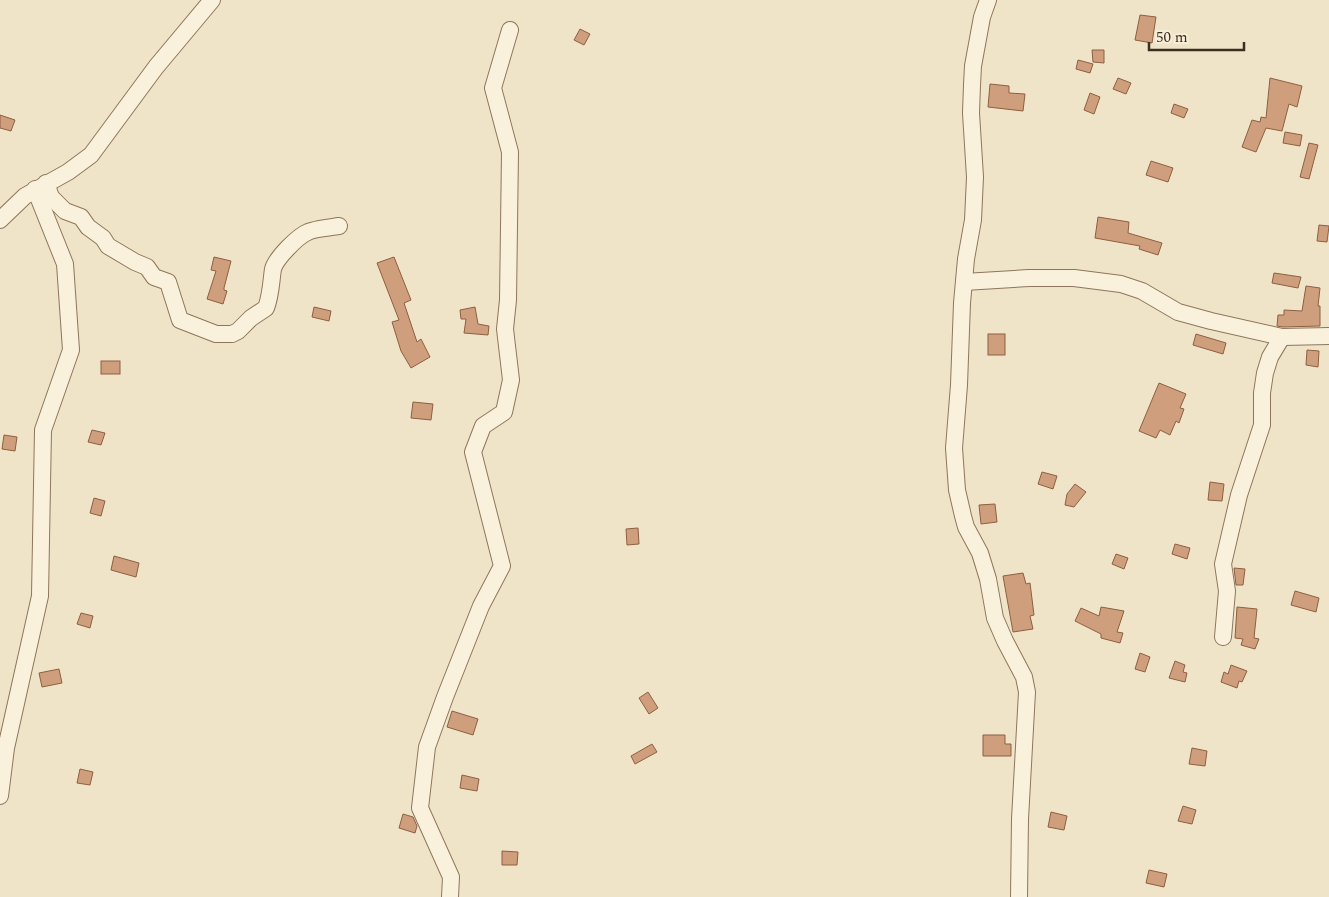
<svg xmlns="http://www.w3.org/2000/svg" width="1329" height="897" viewBox="0 0 1329 897" font-family="Spectral,serif">
	<rect width="100%" height="100%" fill="#f0e4c8"/>
	<g fill="#cf9f7d" stroke="#8d5f41">
		<polygon points="1140,15 1156,17 1152,43 1135,40"/>
		<polygon points="580,29 590,34 584,45 574,40"/>
		<polygon points="1092,50 1104,50 1104,63 1093,62"/>
		<polygon points="1078,60 1093,64 1090,73 1076,69"/>
		<polygon points="1118,78 1131,83 1126,94 1113,89"/>
		<polygon points="1270,78 1302,86 1297,107 1289,104 1282,131 1266,128 1256,152 1242,147 1252,120 1260,122 1261,117 1266,118"/>
		<polygon points="990,84 1009,86 1009,93 1025,94 1023,111 988,107"/>
		<polygon points="1090,93 1100,97 1094,114 1084,110"/>
		<polygon points="1174,104 1188,109 1184,118 1171,113"/>
		<polygon points="0,115 15,120 11,131 0,128"/>
		<polygon points="1285,132 1302,135 1300,146 1283,143"/>
		<polygon points="1309,143 1318,145 1309,179 1300,177"/>
		<polygon points="1151,161 1173,168 1168,182 1146,175"/>
		<polygon points="1098,217 1129,222 1128,233 1162,243 1158,255 1139,249 1140,246 1095,238"/>
		<polygon points="1319,225 1329,226 1327,242 1317,241"/>
		<polygon points="214,257 231,261 224,288 224,290 227,291 223,304 207,299 216,271 211,270"/>
		<polygon points="394,257 411,300 404,303 417,342 421,339 430,357 411,368 401,351 392,322 399,320 377,263"/>
		<polygon points="1274,273 1301,277 1298,288 1272,283"/>
		<polygon points="1306,286 1320,288 1318,306 1320,306 1320,326 1283,327 1277,326 1278,315 1284,315 1284,310 1302,311"/>
		<polygon points="314,307 331,311 329,321 312,317"/>
		<polygon points="475,307 478,324 489,326 488,335 464,333 466,319 461,319 460,310"/>
		<rect x="988" y="334" width="17" height="21"/>
		<polygon points="1196,334 1226,343 1223,354 1193,345"/>
		<polygon points="1307,350 1319,351 1318,367 1306,365"/>
		<rect x="101" y="361" width="19" height="13"/>
		<polygon points="1159,383 1186,394 1180,408 1184,409 1179,423 1176,421 1170,435 1160,430 1156,438 1139,431"/>
		<polygon points="413,402 433,404 431,420 411,418"/>
		<polygon points="92,430 105,433 101,445 88,442"/>
		<polygon points="4,435 17,437 15,451 2,449"/>
		<polygon points="1042,472 1057,476 1053,489 1038,484"/>
		<polygon points="1210,482 1224,484 1222,501 1208,500"/>
		<polygon points="1075,484 1086,492 1074,507 1065,505 1067,494"/>
		<polygon points="94,498 105,501 101,516 90,513"/>
		<polygon points="995,504 997,522 981,524 979,505"/>
		<polygon points="638,528 639,544 627,545 626,529"/>
		<polygon points="1175,544 1190,548 1187,559 1172,554"/>
		<polygon points="1116,554 1128,558 1124,569 1112,564"/>
		<polygon points="114,556 139,563 136,577 111,570"/>
		<polygon points="1234,568 1245,569 1243,585 1236,585"/>
		<polygon points="1023,573 1026,584 1030,583 1034,615 1030,616 1033,629 1013,632 1003,576"/>
		<polygon points="1295,591 1319,598 1316,612 1291,605"/>
		<polygon points="1101,607 1124,611 1117,632 1123,633 1120,643 1101,638 1101,634 1075,621 1081,608 1099,616"/>
		<polygon points="1237,607 1257,609 1254,638 1259,639 1255,649 1241,645 1243,639 1235,638"/>
		<polygon points="81,613 93,616 90,628 77,624"/>
		<polygon points="1140,653 1150,657 1145,672 1135,669"/>
		<polygon points="1175,661 1185,665 1183,672 1187,673 1185,682 1169,678"/>
		<polygon points="1231,665 1247,671 1242,682 1239,681 1237,688 1221,682 1224,672 1228,674"/>
		<polygon points="59,669 62,683 42,687 39,673"/>
		<polygon points="648,692 658,708 649,714 639,698"/>
		<polygon points="452,711 478,719 473,735 447,727"/>
		<polygon points="983,735 1005,735 1005,744 1011,744 1011,756 983,756"/>
		<polygon points="652,744 657,752 635,764 631,756"/>
		<polygon points="1192,748 1207,751 1205,766 1189,764"/>
		<polygon points="80,769 93,772 90,785 77,783"/>
		<polygon points="462,775 479,779 477,791 460,788"/>
		<polygon points="1183,806 1196,810 1192,824 1178,821"/>
		<polygon points="1051,812 1067,816 1064,830 1048,827"/>
		<polygon points="403,814 413,817 417,826 415,833 399,828"/>
		<polygon points="502,851 518,852 517,865 502,865"/>
		<polygon points="1149,870 1167,874 1164,887 1146,883"/>
	</g>
	<g fill="none" stroke-linecap="round" stroke-linejoin="round">
		<g stroke="#8d765c" stroke-width="18">
			<g id="minor">
				<polyline points="988,0 982,17 973,66 972,85 971,113 975,177 973,220 966,259 962,303 959,385 954,448 957,490 963,516 966,527 980,553 988,579 995,618 1005,641 1024,677 1027,692 1020,819 1019,897"/>
				<path d="M46,183L51,197L65,211L81,217L88,227L103,238L108,246L135,262L147,267L154,277L168,282L180,320L216,334H232L238,331L251,318L266,308C271,295 271,282 273,269C276,258 298,236 308,232C313,229 333,227 339,226"/>
				<polyline points="0,220 25,196 68,172 91,155 156,67 212,0"/>
				<polyline points="964,282 1029,278 1074,278 1121,284 1142,291 1178,312 1211,321 1282,337 1329,336"/>
				<polyline points="1223,637 1227,591 1223,564 1239,495 1262,425 1262,393 1265,373 1270,357 1282,337"/>
				<polyline points="0,796 6,748 40,596 43,430 71,350 65,264 35,189"/>
				<polyline points="450,897 451,877 420,808 427,747 445,697 481,606 502,566 473,452 483,426 504,412 511,380 505,329 508,300 510,152 493,88 510,30"/>
			</g>
		</g>
		<use href="#minor" stroke="#faf1dc" stroke-width="16"/>
	</g>
	<path d="M1149 42v8h95v-8" fill="none" stroke="#3d2e20" stroke-width="2.5"/>
	<text x="1156" y="42" font-size="15" fill="#3d2e20" stroke="#f7eed8" stroke-width="4" paint-order="stroke">50 m</text>
</svg>
